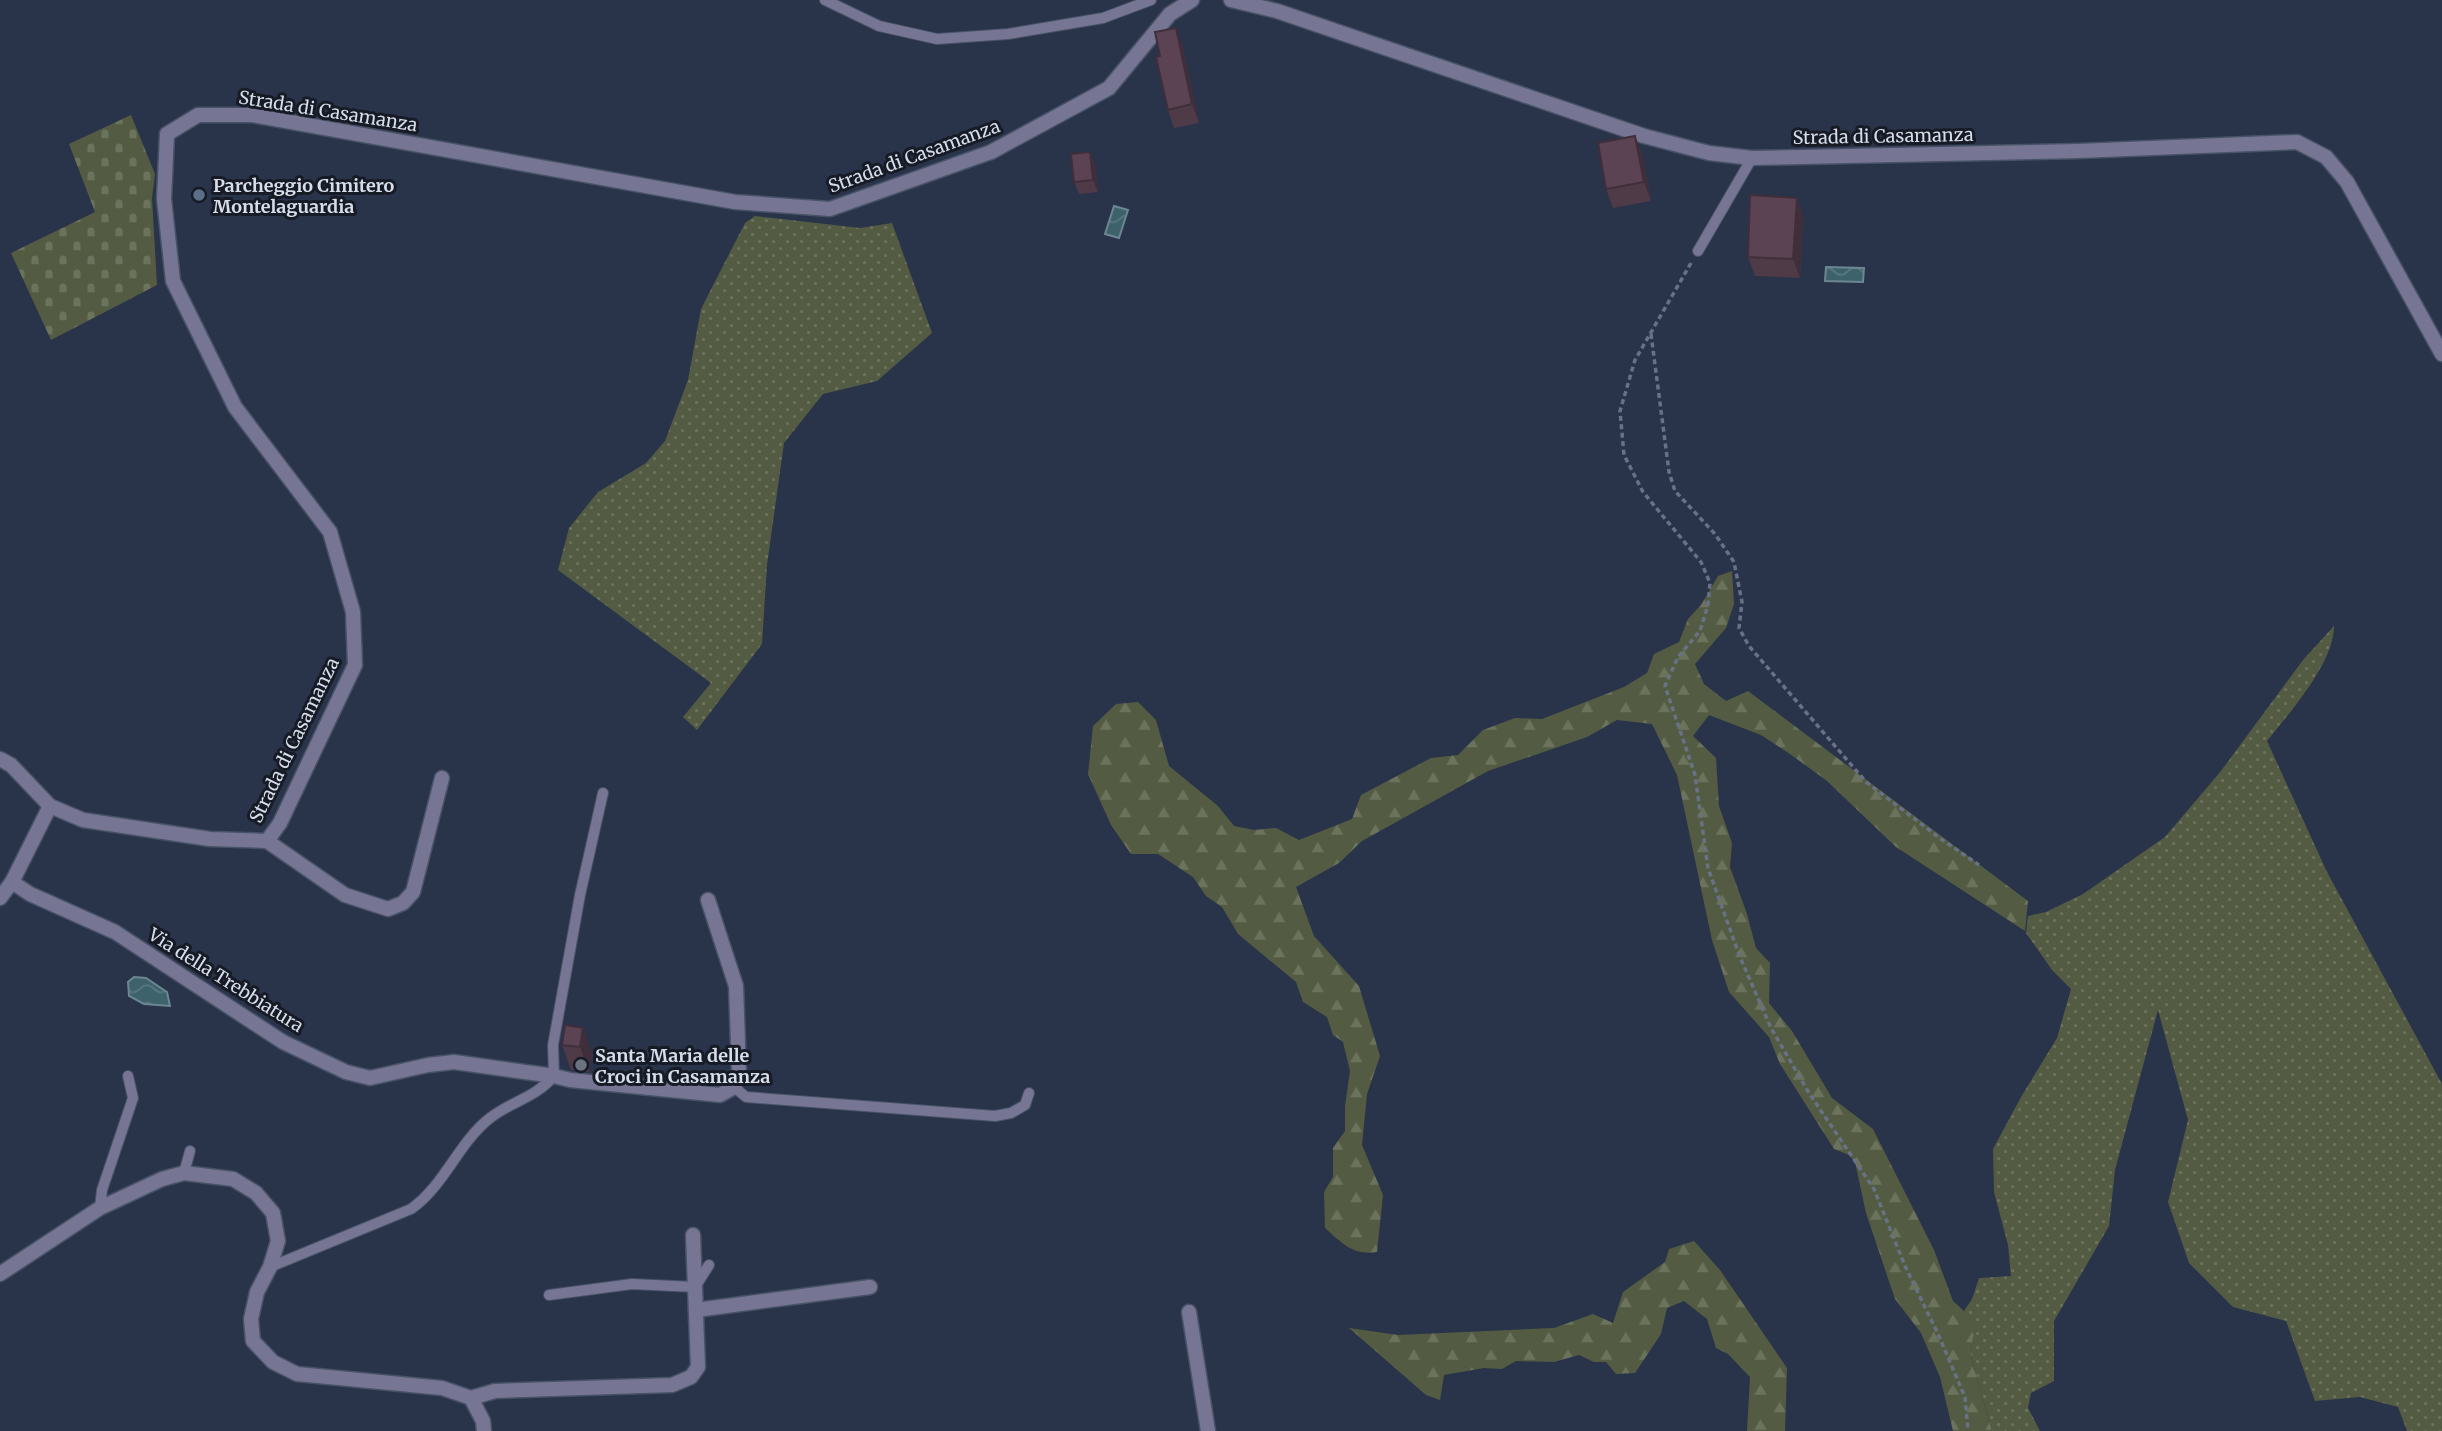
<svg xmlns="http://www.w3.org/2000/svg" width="2442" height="1431" viewBox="0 0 2442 1431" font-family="Merriweather,serif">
	<defs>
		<pattern id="grass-dots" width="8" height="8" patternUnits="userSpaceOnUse" patternTransform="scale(1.75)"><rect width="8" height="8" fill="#535c42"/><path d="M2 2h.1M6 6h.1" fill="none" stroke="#6b735d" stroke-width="1.8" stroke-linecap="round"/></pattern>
		<pattern id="forest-firs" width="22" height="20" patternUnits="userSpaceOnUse" patternTransform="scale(1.75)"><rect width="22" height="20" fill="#535c42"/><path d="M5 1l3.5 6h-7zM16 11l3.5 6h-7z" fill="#6b735d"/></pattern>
		<pattern id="cemetery-stones" width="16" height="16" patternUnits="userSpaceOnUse" patternTransform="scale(1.75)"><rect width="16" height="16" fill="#535c42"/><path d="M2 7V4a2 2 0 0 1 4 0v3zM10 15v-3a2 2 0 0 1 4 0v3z" fill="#6b735d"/></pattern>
		<pattern id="water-waves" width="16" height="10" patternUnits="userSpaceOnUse" patternTransform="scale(1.75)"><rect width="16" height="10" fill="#3e626c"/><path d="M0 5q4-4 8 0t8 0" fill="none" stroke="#597881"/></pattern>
	</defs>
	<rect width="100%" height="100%" fill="#29334a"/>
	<g fill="url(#grass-dots)">
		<polygon points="755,216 860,228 892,223 932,333 877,381 823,394 784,443 767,565 762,644 697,730 683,717 711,683 558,570 569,528 598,492 646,463 665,441 688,380 701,309 745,223"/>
		<path d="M2334,626C2334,663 2290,712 2267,741L2327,872L2442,1084V1431H2407L2398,1407L2360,1397L2315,1401L2286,1321L2233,1307L2189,1263L2168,1202L2188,1120L2158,1010L2115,1170L2109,1226L2054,1321V1381L2031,1393L2028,1408L2040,1431H1992L1970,1353L1975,1322L1964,1311L1972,1299L1979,1278L2011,1276L2008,1245L1994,1192L1993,1149L2021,1097L2057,1038L2071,989L2052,970L2026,933L2028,916L2046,912L2083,894L2165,837L2221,771L2303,660Z"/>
	</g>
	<g fill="url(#forest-firs)">
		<path d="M1732,571L1734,604L1726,628L1695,664L1704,684L1726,701L1748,691L2028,901L2025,931L1896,847L1827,781L1790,754L1761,735L1709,715L1693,736L1716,758L1719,806L1732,843L1730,867L1747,914L1756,948L1770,963L1769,1003L1792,1031L1832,1098L1873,1129L1934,1250L1953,1301L1976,1322L1970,1353L1992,1431H1953L1940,1377L1921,1333L1895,1299L1866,1213L1855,1162L1849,1155L1834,1149L1780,1064L1769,1037L1729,992L1712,940L1677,775L1652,724L1617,720L1587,737L1488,771L1362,841L1339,863L1296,887L1314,936L1359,986L1380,1056L1367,1094L1362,1145L1383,1195L1377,1252C1353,1256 1342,1243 1325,1228L1324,1192L1333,1177V1148L1345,1131V1106L1350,1071L1343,1042L1333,1035L1327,1017L1303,1002L1296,982L1238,934L1222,907L1206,896L1193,877L1158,854H1131L1111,825L1088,774L1093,726L1116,704L1138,702L1156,720L1169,766L1218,806L1234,826L1254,830L1276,828L1299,840L1352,819L1361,795L1431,758L1458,755L1483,730L1515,718L1542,719L1624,687L1647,673L1654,654L1679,642L1688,619L1701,605L1718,576Z"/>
		<polygon points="1694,1241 1720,1270 1787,1368 1785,1431 1747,1431 1750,1377 1728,1354 1716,1348 1707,1319 1684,1301 1667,1308 1661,1334 1635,1373 1616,1374 1606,1362 1594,1362 1579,1355 1554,1362 1516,1361 1502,1369 1484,1368 1444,1375 1440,1400 1426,1395 1349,1328 1398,1335 1554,1328 1593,1314 1613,1323 1623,1292 1665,1262 1669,1249"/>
	</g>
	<polygon fill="url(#cemetery-stones)" points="131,115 155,174 152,198 157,285 51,340 11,253 95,212 69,144"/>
	<g fill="url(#water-waves)" stroke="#6c8792" stroke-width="2">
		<polygon points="1114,206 1128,210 1119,238 1105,234"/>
		<polygon points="1826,267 1864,268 1863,282 1825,281"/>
		<polygon points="134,977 146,978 167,992 170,1006 144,1004 129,996 128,982"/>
	</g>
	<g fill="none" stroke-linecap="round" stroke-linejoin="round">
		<g stroke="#485267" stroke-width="12">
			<g id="lane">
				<polyline points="825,0 879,26 937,39 1008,34 1103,18 1151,0"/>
				<polyline points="1698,251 1752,158"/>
				<polyline points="734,1087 746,1097 995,1116 1011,1113 1025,1105 1029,1093"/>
				<polyline points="184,1173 190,1151"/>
				<polyline points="100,1208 102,1190 133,1098 128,1076"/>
				<path d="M270,1267L411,1209C445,1185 458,1143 490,1118C512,1101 535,1098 554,1076L553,1045L580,895L603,793"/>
				<polyline points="549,1295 632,1284 695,1287 709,1265"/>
			</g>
		</g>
		<g stroke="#485267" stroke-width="17">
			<g id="street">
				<polyline points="1231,0 1277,11 1644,136 1709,153 1752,158 2079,151 2297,142 2326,157 2347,182 2442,354"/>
				<polyline points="0,759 11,765 50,806 83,820 210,839 267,841 280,823 355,665 353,612 330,532 235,407 173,281 164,199 167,134 198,115 252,115 735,202 830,209 991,152 1109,88 1170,14 1192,0"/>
				<polyline points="267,841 345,895 388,909 403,903 413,892 442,778"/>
				<polyline points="12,882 30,894 115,932 283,1042 346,1072 370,1078 428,1065 454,1062 554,1076 570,1080 720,1095 734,1087 739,1072 736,986 708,900"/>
				<polyline points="0,898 12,882 50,806"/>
				<polyline points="0,1274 100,1208 162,1179 184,1173 233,1179 256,1193 273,1213 278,1241 270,1267 257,1292 251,1319 253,1341 273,1362 297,1374 442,1388 471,1398 483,1421 484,1431"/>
				<polyline points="696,1310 870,1287"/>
				<polyline points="1189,1312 1208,1431"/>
				<polyline points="471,1398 495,1391 672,1385 691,1377 698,1367 693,1235"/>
			</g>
		</g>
		<g stroke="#687185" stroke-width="3.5" stroke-dasharray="5 3.5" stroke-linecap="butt">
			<polyline points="1691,263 1635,360 1620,411 1624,455 1643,492 1701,562 1710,583 1708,605 1700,631 1678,657 1665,686 1695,775 1708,868 1740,957 1771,1028 1809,1093 1874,1189 1905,1266 1938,1334 1965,1397 1968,1431"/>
			<polyline points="1651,334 1669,472 1675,491 1715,534 1734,562 1742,602 1739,628 1749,646 1866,782 1941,839 1979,865"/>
		</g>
		<use href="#lane" stroke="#767694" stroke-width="10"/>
		<use href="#street" stroke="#767694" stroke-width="14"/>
	</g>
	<g fill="#4f3a48">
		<polygon points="1183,47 1199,123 1174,128 1168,110"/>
		<polygon points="1635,136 1642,155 1651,201 1613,208 1606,189"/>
		<polygon points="1095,165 1098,192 1079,194 1074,182"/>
		<polygon points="1803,217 1800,278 1755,276 1748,257"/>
		<polygon points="565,1025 592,1053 589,1072 571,1070 562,1045"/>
	</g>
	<g fill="#402f3b">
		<polygon points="1176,28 1183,47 1199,123 1192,104"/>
		<polygon points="1635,136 1642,155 1651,201 1644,182"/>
		<polygon points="1090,152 1095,165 1098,192 1093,180"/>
		<polygon points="1797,198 1803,217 1800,278 1793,259"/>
		<polygon points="583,1028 592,1053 589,1072 580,1047"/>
	</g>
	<g fill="#5c4354" stroke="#402f3b" stroke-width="2">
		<polygon points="1176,28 1192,104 1168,110 1156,57 1160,56 1155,32"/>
		<polygon points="1635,136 1644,182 1606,189 1598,143"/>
		<polygon points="1090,152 1093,180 1074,182 1071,154"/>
		<polygon points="1750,195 1797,198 1793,259 1748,257"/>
		<polygon points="565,1025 583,1028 580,1047 562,1045"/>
	</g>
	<circle fill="#5c6f8a" stroke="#171b25" stroke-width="2.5" cx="199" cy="195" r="7"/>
	<circle fill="#6b7280" stroke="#171b25" stroke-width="2.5" cx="581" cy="1065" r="7"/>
	<g text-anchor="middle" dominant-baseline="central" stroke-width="6" stroke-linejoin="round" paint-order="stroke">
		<g font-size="18" fill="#d6ddeb" stroke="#171b25">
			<text transform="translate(328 111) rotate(9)">Strada di Casamanza</text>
			<text transform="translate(1883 136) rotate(-1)">Strada di Casamanza</text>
			<text transform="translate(914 156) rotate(-20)">Strada di Casamanza</text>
			<text transform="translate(294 740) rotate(-64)">Strada di Casamanza</text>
			<text transform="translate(226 980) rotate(32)">Via della Trebbiatura</text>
		</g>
		<g font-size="18" font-weight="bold" fill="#d6ddeb" stroke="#171b25" text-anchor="start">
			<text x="213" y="185">Parcheggio Cimitero<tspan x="213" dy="21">Montelaguardia</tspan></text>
			<text x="595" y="1055">Santa Maria delle<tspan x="595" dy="21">Croci in Casamanza</tspan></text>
		</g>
	</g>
</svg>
